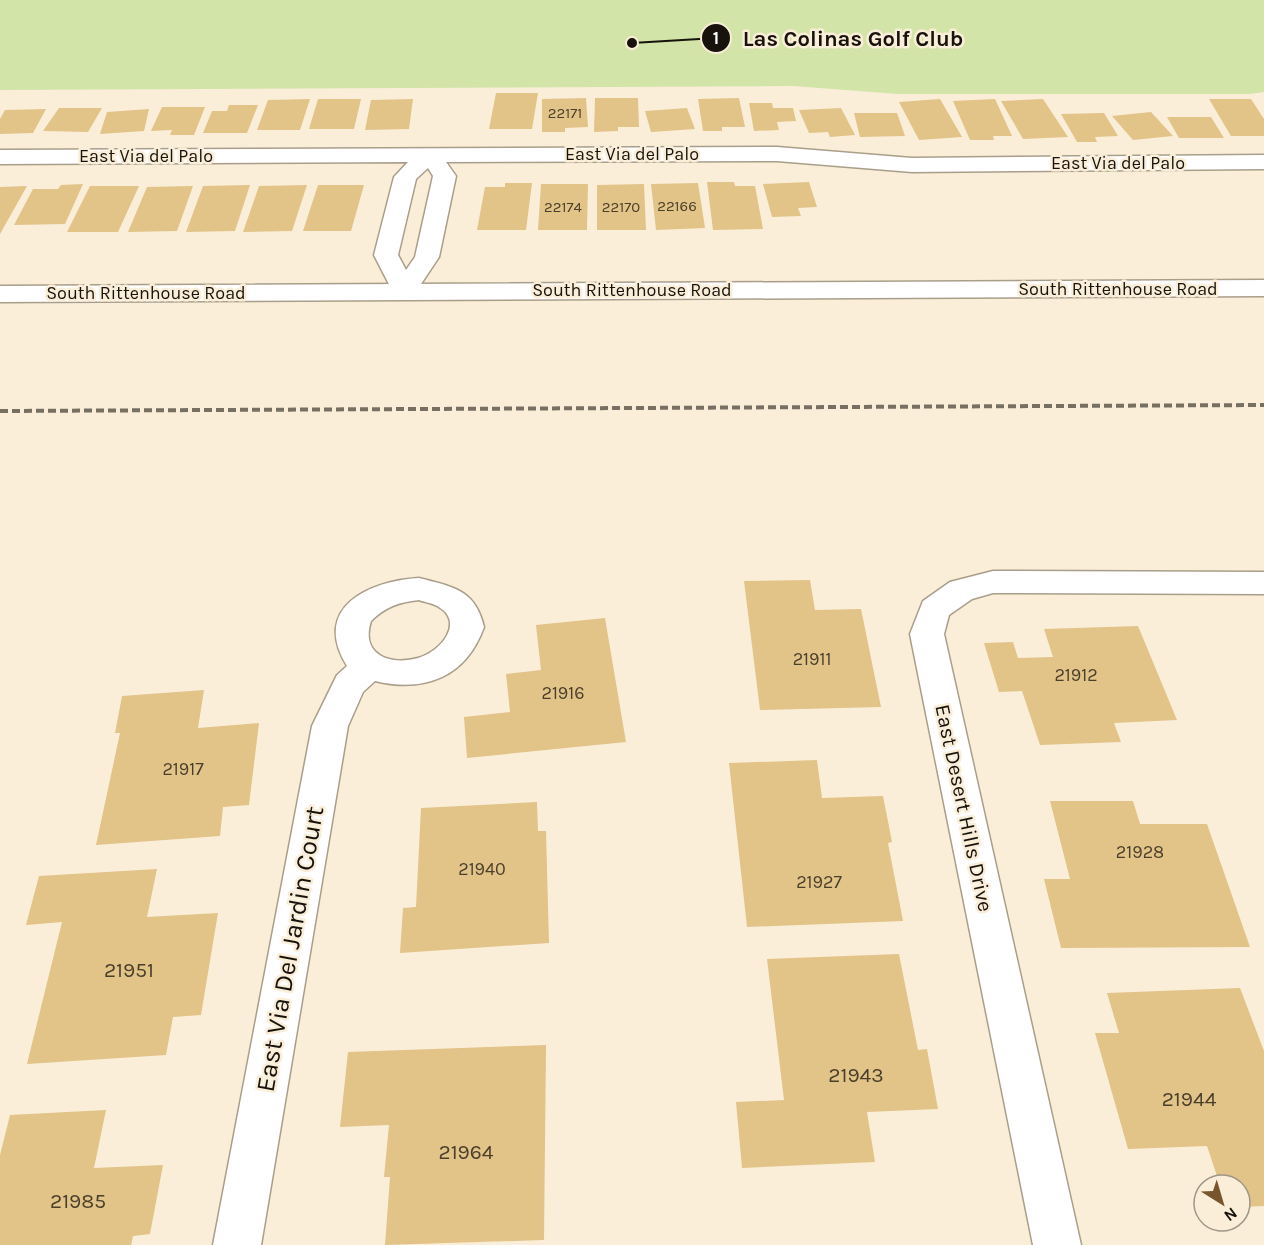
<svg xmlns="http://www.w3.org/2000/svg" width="1264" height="1245" viewBox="0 0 1264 1245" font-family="Karla,sans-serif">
	<rect width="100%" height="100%" fill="#faeed9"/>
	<polygon fill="#d2e4a8" points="0,0 1264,0 1264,92 1249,94 898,94 793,86 0,90"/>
	<g fill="#e2c388">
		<polygon points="496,93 538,93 532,129 489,129"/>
		<polygon points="586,98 588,127 565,128 565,132 542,132 542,99"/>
		<polygon points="595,98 638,98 639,127 618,127 618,131 594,132"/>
		<polygon points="739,98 745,127 722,127 722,131 703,131 698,99"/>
		<polygon points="310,99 300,130 257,130 268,100"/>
		<polygon points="318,99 361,99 354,129 309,129"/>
		<polygon points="413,99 409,129 365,130 371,100"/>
		<polygon points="940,99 962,137 919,140 899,102"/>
		<polygon points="995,99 1012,136 993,136 994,140 970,140 953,101"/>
		<polygon points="1043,99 1068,137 1023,139 1001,101"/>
		<polygon points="1209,99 1251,99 1264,119 1264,136 1231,136"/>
		<polygon points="749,103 772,103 773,108 793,108 796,121 777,122 779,130 754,131"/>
		<polygon points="229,105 258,105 247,133 203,133 212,111 227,111"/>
		<polygon points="162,107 205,107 194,135 170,135 172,130 151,131"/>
		<polygon points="59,108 102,108 88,132 43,131"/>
		<polygon points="687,108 695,129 651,132 645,111"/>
		<polygon points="841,108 855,135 830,137 828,132 809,133 799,110"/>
		<polygon points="46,109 33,133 0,134 0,119 5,110"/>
		<polygon points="149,109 144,131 100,134 107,112"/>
		<polygon points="1151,112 1173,136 1133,140 1112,116"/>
		<polygon points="854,113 897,113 905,136 860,137"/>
		<polygon points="1104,113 1118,136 1095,137 1097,142 1077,142 1061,114"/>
		<polygon points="1167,117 1211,117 1224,138 1179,138"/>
		<polygon points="707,182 734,182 735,186 755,186 763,229 713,230"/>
		<polygon points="809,182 817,207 798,208 801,216 772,217 763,184"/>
		<polygon points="505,183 532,183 526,230 477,230 485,187 505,187"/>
		<polygon points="698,183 705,228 656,230 651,184"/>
		<polygon points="83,184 65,224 14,225 33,189 58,189 61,185"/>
		<polygon points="541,184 588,184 587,230 538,230"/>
		<polygon points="644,184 646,230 597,230 597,185"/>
		<polygon points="250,185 235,231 186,232 203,186"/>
		<polygon points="307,185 292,231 243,232 259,186"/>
		<polygon points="318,185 364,185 351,231 303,231"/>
		<polygon points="27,186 0,234 0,187"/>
		<polygon points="90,186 139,186 118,232 67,232"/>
		<polygon points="193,186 177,231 128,232 147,187"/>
		<polygon points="810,580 815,610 861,609 881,707 760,710 744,581"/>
		<polygon points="605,618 626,742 467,758 464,717 510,712 506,674 541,670 536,625"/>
		<polygon points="1138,626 1177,720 1114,723 1121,742 1040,745 1022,691 999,692 984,643 1013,642 1018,658 1053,657 1044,629"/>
		<polygon points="204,690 198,728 259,723 249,805 223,807 220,836 96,845 120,733 115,733 122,696"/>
		<polygon points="817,760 822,798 883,796 892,842 888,843 903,921 747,927 729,763"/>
		<polygon points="1050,801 1133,801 1140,824 1207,824 1250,947 1061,948 1044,879 1070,879"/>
		<polygon points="537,802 538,831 546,831 549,943 400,953 403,908 416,907 421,808"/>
		<polygon points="157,869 147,917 218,913 201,1015 173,1017 166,1055 27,1064 62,922 26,925 39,876"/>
		<polygon points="899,954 918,1050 927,1049 938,1109 867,1112 875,1162 742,1168 736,1102 784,1100 767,959"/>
		<polygon points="1240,988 1264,1051 1264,1206 1240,1207 1240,1185 1220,1185 1207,1146 1128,1149 1095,1033 1119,1033 1107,993"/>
		<polygon points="546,1045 544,1240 385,1245 390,1177 384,1177 389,1125 340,1127 348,1052"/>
		<polygon points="106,1110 94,1168 163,1165 150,1234 133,1236 131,1245 0,1245 0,1155 10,1115"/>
	</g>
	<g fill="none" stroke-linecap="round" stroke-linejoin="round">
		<g stroke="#a99e8a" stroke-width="3">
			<g id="minor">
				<path d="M777,147L912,158L1264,155V169L912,172L777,161L446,162L456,176L439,257L413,296L404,299L395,296L374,255L394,177L408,162L0,164V150ZM428,168L433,176L415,257L406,270L398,255L416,179Z"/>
				<polygon points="993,571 1264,572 1264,594 993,593 972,599 949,615 944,634 1081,1245 1033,1245 910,634 923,601 950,582"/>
				<path d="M419,578C453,587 475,589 484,627C466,677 425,693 375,681L363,692L348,726L261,1245H213L312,726L337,675L347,666C311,608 368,581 419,578ZM419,600C424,602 432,603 437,606C466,621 441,652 418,658C390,666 360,655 371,621C385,607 399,602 419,600Z"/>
			</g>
		</g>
		<g stroke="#a99e8a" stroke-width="3">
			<polygon id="secondary" points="1264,280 1264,296 0,302 0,286"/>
		</g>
		<use href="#minor" fill="#fff" fill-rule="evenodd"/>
		<use href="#secondary" fill="#fff" fill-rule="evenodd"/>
		<polyline stroke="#766f62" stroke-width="4" stroke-dasharray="8 4" stroke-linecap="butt" points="0,411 1264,405"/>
	</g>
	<g text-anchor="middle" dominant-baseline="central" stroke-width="5" stroke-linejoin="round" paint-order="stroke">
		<g font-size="15" fill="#4a3f2b">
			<text x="565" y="113">22171</text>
			<text x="677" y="206">22166</text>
			<text x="563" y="207">22174</text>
			<text x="621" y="207">22170</text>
		</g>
		<g font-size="18" fill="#17130c" stroke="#faeed9">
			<text x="632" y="154">East Via del Palo</text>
			<text x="146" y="156">East Via del Palo</text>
			<text x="1118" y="163">East Via del Palo</text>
			<text x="1118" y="289">South Rittenhouse Road</text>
			<text x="632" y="290">South Rittenhouse Road</text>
			<text x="146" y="293">South Rittenhouse Road</text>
		</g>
		<g font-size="18" fill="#4a3f2b">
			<text x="812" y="659">21911</text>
			<text x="1076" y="675">21912</text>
			<text x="563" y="693">21916</text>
			<text x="183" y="769">21917</text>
			<text x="1140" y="852">21928</text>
			<text x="482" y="869">21940</text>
			<text x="819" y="882">21927</text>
		</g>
		<g font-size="21" fill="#17130c" stroke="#faeed9">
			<text transform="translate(964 808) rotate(78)">East Desert Hills Drive</text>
		</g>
		<g font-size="21" fill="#4a3f2b">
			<text x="129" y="970">21951</text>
			<text x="856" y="1075">21943</text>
			<text x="1189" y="1099">21944</text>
			<text x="466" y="1152">21964</text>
			<text x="78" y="1201">21985</text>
		</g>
		<g font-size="26" fill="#17130c" stroke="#faeed9">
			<text transform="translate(290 949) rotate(-80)">East Via Del Jardin Court</text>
		</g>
	</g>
	<path fill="none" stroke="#17130c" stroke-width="2" d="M632 43L716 38"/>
	<g fill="#17130c" stroke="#faeed9" stroke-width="2">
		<circle cx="632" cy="43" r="6"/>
		<circle cx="716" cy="38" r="15"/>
	</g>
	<g font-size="18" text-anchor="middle" font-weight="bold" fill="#fff">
		<text x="716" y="44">1</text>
	</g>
	<g font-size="22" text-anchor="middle" font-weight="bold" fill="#17130c" stroke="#faeed9" stroke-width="5" stroke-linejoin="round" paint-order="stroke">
		<text x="853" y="46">Las Colinas Golf Club</text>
	</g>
	<g transform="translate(1222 1203) rotate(143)"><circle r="28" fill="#faeed9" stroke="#9f9687" stroke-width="1.5"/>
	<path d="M0-4.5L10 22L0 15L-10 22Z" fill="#77552d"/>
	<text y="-9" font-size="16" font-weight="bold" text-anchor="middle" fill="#17130c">N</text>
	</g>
</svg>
